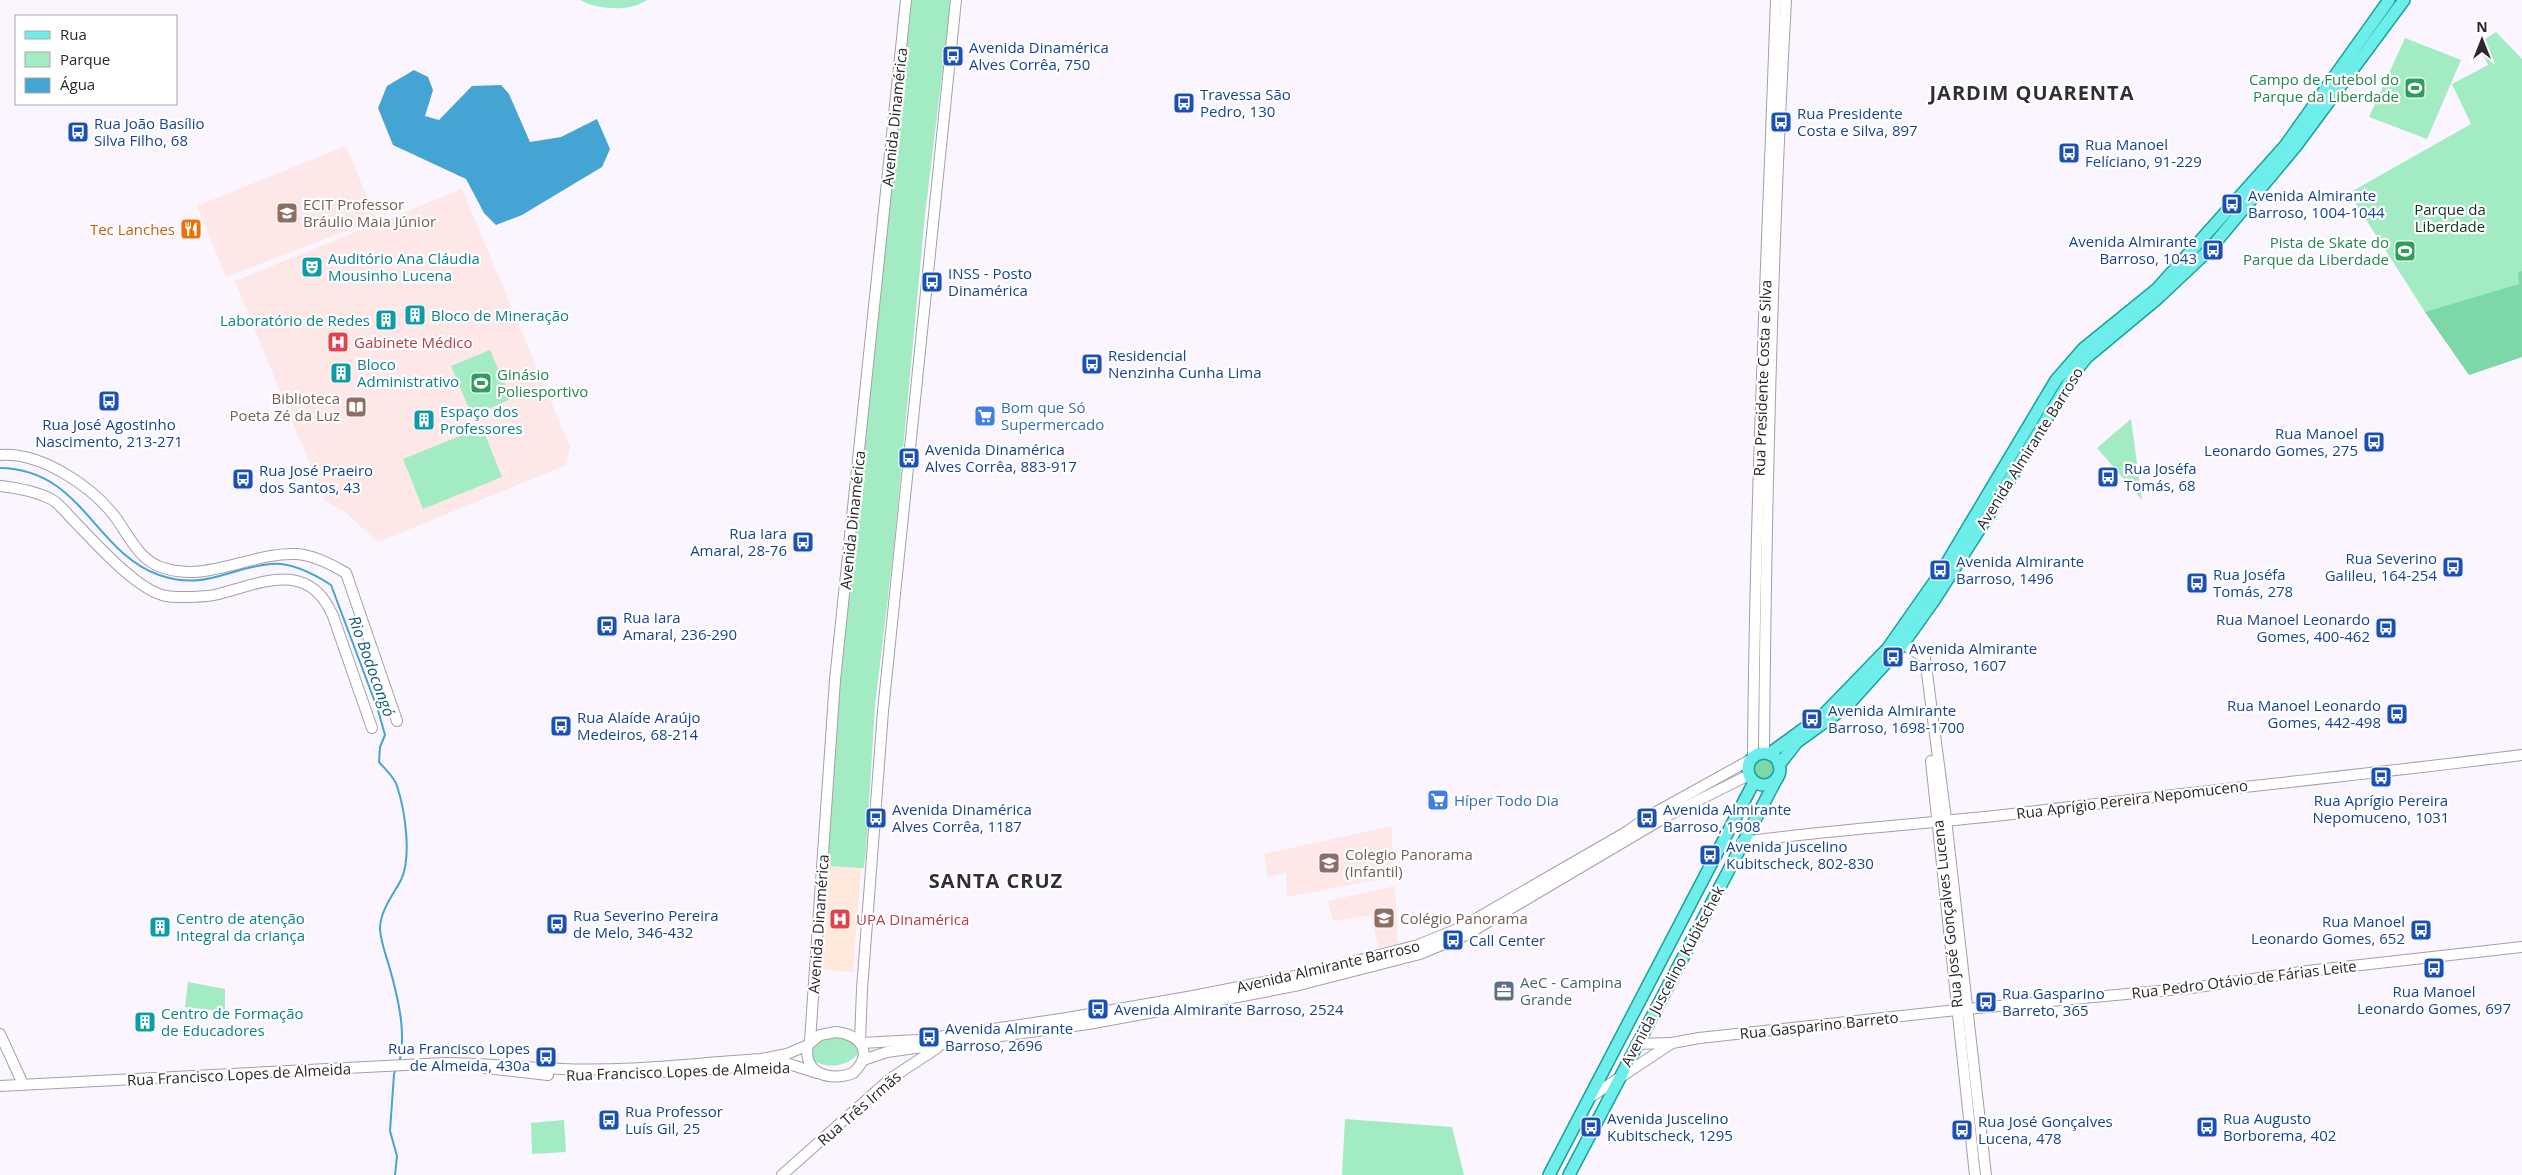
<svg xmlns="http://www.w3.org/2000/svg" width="2522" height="1175" viewBox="0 0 2522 1175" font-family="'Open Sans',sans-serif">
	<rect width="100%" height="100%" fill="#faf5fe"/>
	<g fill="#fde7e7">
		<polygon points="346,146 376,219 226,277 197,206"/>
		<polygon points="462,189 570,447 566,465 378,542 345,512 325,501 235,281"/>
		<polygon points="1392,826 1392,877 1287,897 1286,872 1268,877 1264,854"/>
		<polygon points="1395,886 1398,945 1379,951 1371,915 1333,921 1328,901"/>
	</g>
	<polygon fill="#ffe8dc" points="827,866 861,868 853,972 819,969"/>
	<g fill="#a3ecc3">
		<path d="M580,0H647C630,12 598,10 580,0Z"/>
		<polygon points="908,0 951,0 925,215 894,546 875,706 866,850 864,868 861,868 827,866 841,660"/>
		<polygon points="2496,32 2522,59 2522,357 2469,375 2425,312 2349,193 2471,124 2452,84 2488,65 2478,44"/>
		<polygon points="2405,38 2461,60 2427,139 2369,117"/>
		<polygon points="490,350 511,399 472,416 451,366"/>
		<polygon points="2131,419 2142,500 2097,448"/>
		<polygon points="482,427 502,477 423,509 403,459"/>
		<polygon points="188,982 225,989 225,1012 185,1007"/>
		<path d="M832,1034L847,1038L858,1046V1054C844,1068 827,1069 810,1059L809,1051L816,1042Z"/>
		<polygon points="1345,1119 1452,1127 1464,1175 1342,1175"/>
		<polygon points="564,1120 566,1152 532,1154 531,1123"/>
	</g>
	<g fill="#7dd8a7">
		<polygon points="2522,271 2522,357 2469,375 2425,312 2519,284 2518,273"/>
		<circle cx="1763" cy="769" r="13"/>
	</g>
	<polygon fill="#44a5d4" points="414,70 428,77 433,90 425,116 439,120 472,86 501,85 509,94 530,142 561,137 597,119 610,149 602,167 522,215 496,225 484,213 466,179 393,145 378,108 387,86"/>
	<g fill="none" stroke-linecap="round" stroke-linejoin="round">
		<g stroke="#44a5d4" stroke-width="2">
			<path d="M0,468C82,469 94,552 159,575C205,591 228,568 271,564C292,562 314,574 331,585L378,710L385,735L380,747L379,762C385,769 395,778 397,786C405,810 412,857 401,880C393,895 380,911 380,929C381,943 386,955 390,969C398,998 407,1034 399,1063"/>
			<polyline points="395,1175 397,1156 390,1131 394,1074 396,1069"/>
		</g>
		<g stroke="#a49fa8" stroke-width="12">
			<g id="secondary">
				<path d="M0,455C41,452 92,486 116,518C128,535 138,557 158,566C205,585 250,552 296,554C314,555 331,564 346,573L397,721"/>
				<path d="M0,486C18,488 35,491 51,499C59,503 67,514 73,520C94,541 137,591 166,596C178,598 208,597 219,594C264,582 309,560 333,616L372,728"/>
				<polyline points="1903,644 1925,658 1946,819 1986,1175"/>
				<path d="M1764,753C1766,502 1772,250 1786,0"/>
				<path d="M1753,756C1755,504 1767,252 1776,0"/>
				<polyline points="1931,761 1975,1175"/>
				<path d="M1742,842C1835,829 1928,824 2021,813C2188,792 2355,776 2522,755"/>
				<path d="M836,1032C860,1034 875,1053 853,1073C831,1082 802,1074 808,1045L820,1035Z"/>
				<polyline points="0,1034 23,1084"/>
				<polyline points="810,1041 835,680 906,0"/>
				<polyline points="860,1042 862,989 883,711 956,0"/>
				<polyline points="861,1043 918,1040 1067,1018 1193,996 1310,973 1418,945 1460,928 1628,831 1647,817 1750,760"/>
				<polyline points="1636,1044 1672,1043"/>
				<polyline points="863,1060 887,1052 1088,1024 1248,995 1299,985 1420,954 1466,935 1669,815 1749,775"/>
				<polyline points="485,1068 548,1075"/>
				<polyline points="615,1075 789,1064 817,1073"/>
				<path d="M0,1086L444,1063C484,1063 522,1068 562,1069C628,1072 695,1063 761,1059L787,1054L808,1045"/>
				<polyline points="1589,1098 1672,1043 1699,1038 1966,1009 2191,988 2307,971 2522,947"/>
				<polyline points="782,1175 890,1079 937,1048"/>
			</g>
		</g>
		<g stroke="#17a19f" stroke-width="14">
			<g id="primary">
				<circle cx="1764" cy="769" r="16"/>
				<polyline points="1769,754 1824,714 1888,648 1942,571 2056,380 2083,349 2157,289 2285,146 2389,0"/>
				<polyline points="1779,765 1797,742 1847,706 1903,644 1935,599 1986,519 2075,372 2087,357 2158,298 2210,249 2296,146 2404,0"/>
				<polyline points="1549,1175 1754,782"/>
				<polyline points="1569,1175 1777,778"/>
			</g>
		</g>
		<use href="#secondary" stroke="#fff" stroke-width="10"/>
		<use href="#primary" stroke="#6eeeeb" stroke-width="11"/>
	</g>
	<defs>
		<g id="bus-square" transform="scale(1.125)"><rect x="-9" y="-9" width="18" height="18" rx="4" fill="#1a4fb4" stroke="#fff"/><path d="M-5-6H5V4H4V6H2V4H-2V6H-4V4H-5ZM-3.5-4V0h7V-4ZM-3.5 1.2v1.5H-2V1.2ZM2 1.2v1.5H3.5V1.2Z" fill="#fff"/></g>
		<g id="stadium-square" transform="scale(1.125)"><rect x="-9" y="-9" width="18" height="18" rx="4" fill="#2e9e5b" stroke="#fff"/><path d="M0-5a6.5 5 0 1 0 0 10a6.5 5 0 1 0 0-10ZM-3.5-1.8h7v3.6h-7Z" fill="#fff"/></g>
		<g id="school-square" transform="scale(1.125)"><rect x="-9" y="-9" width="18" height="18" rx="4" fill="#8d6e63" stroke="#fff"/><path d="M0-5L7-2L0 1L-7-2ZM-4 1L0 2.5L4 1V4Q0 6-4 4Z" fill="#fff"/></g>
		<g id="restaurant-square" transform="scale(1.125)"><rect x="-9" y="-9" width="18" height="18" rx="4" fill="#e8710a" stroke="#fff"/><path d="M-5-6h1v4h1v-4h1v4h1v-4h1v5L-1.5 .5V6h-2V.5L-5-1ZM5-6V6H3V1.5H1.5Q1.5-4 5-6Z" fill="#fff"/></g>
		<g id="theatre-square" transform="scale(1.125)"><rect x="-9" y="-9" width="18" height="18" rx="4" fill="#0f9aa8" stroke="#fff"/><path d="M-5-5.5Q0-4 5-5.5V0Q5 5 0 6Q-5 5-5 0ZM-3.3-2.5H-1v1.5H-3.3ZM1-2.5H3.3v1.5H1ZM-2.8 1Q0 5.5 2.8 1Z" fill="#fff"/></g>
		<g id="building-square" transform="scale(1.125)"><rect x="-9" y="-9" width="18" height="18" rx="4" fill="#0f9aa8" stroke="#fff"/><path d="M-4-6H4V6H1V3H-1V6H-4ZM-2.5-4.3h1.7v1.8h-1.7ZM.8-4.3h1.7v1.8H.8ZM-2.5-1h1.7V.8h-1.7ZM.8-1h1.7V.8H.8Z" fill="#fff"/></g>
		<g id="hospital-square" transform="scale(1.125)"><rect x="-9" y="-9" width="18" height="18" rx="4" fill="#e0444e" stroke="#fff"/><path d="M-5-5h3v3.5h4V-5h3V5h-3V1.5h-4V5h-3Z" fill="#fff"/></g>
		<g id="library-square" transform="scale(1.125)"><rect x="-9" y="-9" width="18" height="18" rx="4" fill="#8d6e63" stroke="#fff"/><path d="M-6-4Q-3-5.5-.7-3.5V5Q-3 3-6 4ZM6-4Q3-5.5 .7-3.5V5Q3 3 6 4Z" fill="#fff"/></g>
		<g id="supermarket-square" transform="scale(1.125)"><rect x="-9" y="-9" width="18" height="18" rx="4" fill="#3f7fe0" stroke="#fff"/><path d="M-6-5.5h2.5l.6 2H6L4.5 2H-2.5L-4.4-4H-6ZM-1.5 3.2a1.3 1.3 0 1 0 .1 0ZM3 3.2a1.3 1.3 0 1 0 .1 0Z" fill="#fff"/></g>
		<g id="office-square" transform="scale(1.125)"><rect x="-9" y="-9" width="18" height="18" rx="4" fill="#5c6f8a" stroke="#fff"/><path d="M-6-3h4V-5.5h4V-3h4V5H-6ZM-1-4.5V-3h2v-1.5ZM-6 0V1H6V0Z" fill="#fff"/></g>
	</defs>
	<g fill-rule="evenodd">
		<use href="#bus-square" x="953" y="56"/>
		<use href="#stadium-square" x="2415" y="88"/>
		<use href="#bus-square" x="1184" y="103"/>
		<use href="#bus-square" x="1781" y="122"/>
		<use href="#bus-square" x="78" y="132"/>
		<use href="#bus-square" x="2069" y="153"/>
		<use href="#bus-square" x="2232" y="204"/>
		<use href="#school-square" x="287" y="213"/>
		<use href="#restaurant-square" x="191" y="229"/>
		<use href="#bus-square" x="2213" y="250"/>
		<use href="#stadium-square" x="2405" y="251"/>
		<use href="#theatre-square" x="312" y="267"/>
		<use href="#bus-square" x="932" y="282"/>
		<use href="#building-square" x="415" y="315"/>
		<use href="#building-square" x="386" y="320"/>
		<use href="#hospital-square" x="338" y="342"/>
		<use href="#bus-square" x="1092" y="364"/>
		<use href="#building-square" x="341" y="373"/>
		<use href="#stadium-square" x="481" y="383"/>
		<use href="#bus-square" x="109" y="401"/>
		<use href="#library-square" x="356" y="407"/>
		<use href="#supermarket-square" x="985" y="416"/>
		<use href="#building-square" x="424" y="420"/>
		<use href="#bus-square" x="2374" y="442"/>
		<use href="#bus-square" x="909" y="458"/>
		<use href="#bus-square" x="2108" y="477"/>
		<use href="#bus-square" x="243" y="479"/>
		<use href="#bus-square" x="803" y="542"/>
		<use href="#bus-square" x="2453" y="567"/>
		<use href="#bus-square" x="1940" y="570"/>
		<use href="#bus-square" x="2197" y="583"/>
		<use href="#bus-square" x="607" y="626"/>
		<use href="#bus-square" x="2386" y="628"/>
		<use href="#bus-square" x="1893" y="657"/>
		<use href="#bus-square" x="2397" y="714"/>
		<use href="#bus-square" x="1812" y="719"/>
		<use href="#bus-square" x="561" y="726"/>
		<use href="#bus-square" x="2381" y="777"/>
		<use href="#supermarket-square" x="1438" y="800"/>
		<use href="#bus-square" x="876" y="818"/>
		<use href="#bus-square" x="1647" y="818"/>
		<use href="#bus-square" x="1710" y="855"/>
		<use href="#school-square" x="1329" y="863"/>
		<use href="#school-square" x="1384" y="918"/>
		<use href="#hospital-square" x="840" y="919"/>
		<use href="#bus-square" x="557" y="924"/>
		<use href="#building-square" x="160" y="927"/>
		<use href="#bus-square" x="2421" y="930"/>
		<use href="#bus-square" x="1453" y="940"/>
		<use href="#bus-square" x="2434" y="968"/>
		<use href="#office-square" x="1504" y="991"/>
		<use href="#bus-square" x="1986" y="1002"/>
		<use href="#bus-square" x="1098" y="1009"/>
		<use href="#building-square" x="145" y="1022"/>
		<use href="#bus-square" x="929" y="1037"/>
		<use href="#bus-square" x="546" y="1057"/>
		<use href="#bus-square" x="609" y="1120"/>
		<use href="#bus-square" x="1591" y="1127"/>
		<use href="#bus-square" x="2207" y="1127"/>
		<use href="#bus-square" x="1962" y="1130"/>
	</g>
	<g text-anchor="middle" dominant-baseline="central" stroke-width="4.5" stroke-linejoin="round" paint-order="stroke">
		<g font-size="15" fill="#164399" stroke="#fff" text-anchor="start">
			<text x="969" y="47">Avenida Dinamérica<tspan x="969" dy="17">Alves Corrêa, 750</tspan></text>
			<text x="1200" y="94">Travessa São<tspan x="1200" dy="17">Pedro, 130</tspan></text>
			<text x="1797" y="113">Rua Presidente<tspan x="1797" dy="17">Costa e Silva, 897</tspan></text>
			<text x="94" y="123">Rua João Basílio<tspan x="94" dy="17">Silva Filho, 68</tspan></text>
			<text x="2085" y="144">Rua Manoel<tspan x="2085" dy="17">Felíciano, 91-229</tspan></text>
			<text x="2248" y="195">Avenida Almirante<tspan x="2248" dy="17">Barroso, 1004-1044</tspan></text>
			<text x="2197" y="241" text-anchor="end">Avenida Almirante<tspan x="2197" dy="17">Barroso, 1043</tspan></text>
			<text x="948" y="273">INSS - Posto<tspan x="948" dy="17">Dinamérica</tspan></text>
			<text x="1108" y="355">Residencial<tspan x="1108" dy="17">Nenzinha Cunha Lima</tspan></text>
			<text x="109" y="424" text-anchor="middle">Rua José Agostinho<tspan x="109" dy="17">Nascimento, 213-271</tspan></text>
			<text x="2358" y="433" text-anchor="end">Rua Manoel<tspan x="2358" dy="17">Leonardo Gomes, 275</tspan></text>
			<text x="925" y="449">Avenida Dinamérica<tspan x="925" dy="17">Alves Corrêa, 883-917</tspan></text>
			<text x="2124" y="468">Rua Joséfa<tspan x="2124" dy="17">Tomás, 68</tspan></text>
			<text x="259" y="470">Rua José Praeiro<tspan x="259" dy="17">dos Santos, 43</tspan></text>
			<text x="787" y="533" text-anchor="end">Rua Iara<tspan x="787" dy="17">Amaral, 28-76</tspan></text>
			<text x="2437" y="558" text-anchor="end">Rua Severino<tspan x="2437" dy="17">Galileu, 164-254</tspan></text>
			<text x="1956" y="561">Avenida Almirante<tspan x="1956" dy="17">Barroso, 1496</tspan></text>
			<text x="2213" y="574">Rua Joséfa<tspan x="2213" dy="17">Tomás, 278</tspan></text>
			<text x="623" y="617">Rua Iara<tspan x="623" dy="17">Amaral, 236-290</tspan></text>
			<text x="2370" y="619" text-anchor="end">Rua Manoel Leonardo<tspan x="2370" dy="17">Gomes, 400-462</tspan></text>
			<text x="1909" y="648">Avenida Almirante<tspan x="1909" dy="17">Barroso, 1607</tspan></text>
			<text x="2381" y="705" text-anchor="end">Rua Manoel Leonardo<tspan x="2381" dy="17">Gomes, 442-498</tspan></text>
			<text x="1828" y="710">Avenida Almirante<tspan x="1828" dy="17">Barroso, 1698-1700</tspan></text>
			<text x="577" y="717">Rua Alaíde Araújo<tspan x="577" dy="17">Medeiros, 68-214</tspan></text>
			<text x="2381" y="800" text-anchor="middle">Rua Aprígio Pereira<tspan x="2381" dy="17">Nepomuceno, 1031</tspan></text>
			<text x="892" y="809">Avenida Dinamérica<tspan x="892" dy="17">Alves Corrêa, 1187</tspan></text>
			<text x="1663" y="809">Avenida Almirante<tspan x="1663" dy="17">Barroso, 1908</tspan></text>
			<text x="1726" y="846">Avenida Juscelino<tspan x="1726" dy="17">Kubitscheck, 802-830</tspan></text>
			<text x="573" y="915">Rua Severino Pereira<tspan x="573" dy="17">de Melo, 346-432</tspan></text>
			<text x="2405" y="921" text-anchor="end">Rua Manoel<tspan x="2405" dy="17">Leonardo Gomes, 652</tspan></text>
			<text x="1469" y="940">Call Center</text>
			<text x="2434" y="991" text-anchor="middle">Rua Manoel<tspan x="2434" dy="17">Leonardo Gomes, 697</tspan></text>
			<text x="2002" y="993">Rua Gasparino<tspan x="2002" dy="17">Barreto, 365</tspan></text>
			<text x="1114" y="1009">Avenida Almirante Barroso, 2524</text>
			<text x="945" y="1028">Avenida Almirante<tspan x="945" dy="17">Barroso, 2696</tspan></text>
			<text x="530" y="1048" text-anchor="end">Rua Francisco Lopes<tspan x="530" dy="17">de Almeida, 430a</tspan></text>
			<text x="625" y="1111">Rua Professor<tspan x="625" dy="17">Luís Gil, 25</tspan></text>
			<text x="1607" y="1118">Avenida Juscelino<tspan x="1607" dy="17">Kubitscheck, 1295</tspan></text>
			<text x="2223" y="1118">Rua Augusto<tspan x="2223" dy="17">Borborema, 402</tspan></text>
			<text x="1978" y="1121">Rua José Gonçalves<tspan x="1978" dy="17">Lucena, 478</tspan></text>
		</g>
		<g font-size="15" fill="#27864d" stroke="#fff" text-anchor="end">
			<text x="2399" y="79">Campo de Futebol do<tspan x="2399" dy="17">Parque da Liberdade</tspan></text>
			<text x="2389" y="242">Pista de Skate do<tspan x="2389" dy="17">Parque da Liberdade</tspan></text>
			<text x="497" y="374" text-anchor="start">Ginásio<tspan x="497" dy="17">Poliesportivo</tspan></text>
		</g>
		<g font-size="15" fill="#29272b" stroke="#fff">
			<text transform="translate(894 117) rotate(-84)">Avenida Dinamérica</text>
			<text transform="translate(1762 378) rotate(-88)">Rua Presidente Costa e Silva</text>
			<text transform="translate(2029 448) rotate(-58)">Avenida Almirante Barroso</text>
			<text transform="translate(852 520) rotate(-84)">Avenida Dinamérica</text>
			<text transform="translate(2132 799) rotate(-7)">Rua Aprígio Pereira Nepomuceno</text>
			<text transform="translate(1947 914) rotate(-96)">Rua José Gonçalves Lucena</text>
			<text transform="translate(818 924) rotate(-86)">Avenida Dinamérica</text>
			<text transform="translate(1328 966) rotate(-13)">Avenida Almirante Barroso</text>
			<text transform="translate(1672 976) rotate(-62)">Avenida Juscelino Kubitschek</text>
			<text transform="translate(2244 979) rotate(-7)">Rua Pedro Otávio de Fárias Leite</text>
			<text transform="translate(1819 1025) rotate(-6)">Rua Gasparino Barreto</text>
			<text transform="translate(678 1071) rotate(-2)">Rua Francisco Lopes de Almeida</text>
			<text transform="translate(239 1074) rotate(-3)">Rua Francisco Lopes de Almeida</text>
			<text transform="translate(859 1108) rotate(-41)">Rua Três Irmãs</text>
		</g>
		<g font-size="15" fill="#785e54" stroke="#fff" text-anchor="start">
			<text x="303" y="204">ECIT Professor<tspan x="303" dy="17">Bráulio Maia Júnior</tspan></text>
			<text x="340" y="398" text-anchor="end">Biblioteca<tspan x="340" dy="17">Poeta Zé da Luz</tspan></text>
			<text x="1345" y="854">Colegio Panorama<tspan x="1345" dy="17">(Infantil)</tspan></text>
			<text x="1400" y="918">Colégio Panorama</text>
		</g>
		<g font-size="15" fill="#0a3320" stroke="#fff">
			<text x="2450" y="209">Parque da<tspan x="2450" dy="17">Liberdade</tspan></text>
		</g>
		<g font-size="15" fill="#c56008" stroke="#fff" text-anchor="end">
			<text x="175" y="229">Tec Lanches</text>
		</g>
		<g font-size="15" fill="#0d838f" stroke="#fff" text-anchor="start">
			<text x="328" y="258">Auditório Ana Cláudia<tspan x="328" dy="17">Mousinho Lucena</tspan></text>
			<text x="431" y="315">Bloco de Mineração</text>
			<text x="370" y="320" text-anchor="end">Laboratório de Redes</text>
			<text x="357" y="364">Bloco<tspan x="357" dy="17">Administrativo</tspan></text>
			<text x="440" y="411">Espaço dos<tspan x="440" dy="17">Professores</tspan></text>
			<text x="176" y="918">Centro de atenção<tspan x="176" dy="17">Integral da criança</tspan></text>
			<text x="161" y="1013">Centro de Formação<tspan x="161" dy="17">de Educadores</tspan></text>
		</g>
		<g font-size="15" fill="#be3a42" stroke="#fff" text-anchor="start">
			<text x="354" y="342">Gabinete Médico</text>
			<text x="856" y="919">UPA Dinamérica</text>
		</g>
		<g font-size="15" fill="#366cbe" stroke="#fff" text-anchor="start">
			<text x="1001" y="407">Bom que Só<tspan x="1001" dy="17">Supermercado</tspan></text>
			<text x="1454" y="800">Híper Todo Dia</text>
		</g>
		<g font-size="15" fill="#4e5e75" stroke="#fff" text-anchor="start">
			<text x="1520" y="982">AeC - Campina<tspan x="1520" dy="17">Grande</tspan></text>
		</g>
		<g font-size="16" font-style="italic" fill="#125c7c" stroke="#fff">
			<text transform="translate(372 666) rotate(70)">Rio Bodocongó</text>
		</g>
		<g font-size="20" font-weight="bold" letter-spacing="1" fill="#322e36" stroke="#fff">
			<text x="2032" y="92">JARDIM QUARENTA</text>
			<text x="996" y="880">SANTA CRUZ</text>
		</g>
	</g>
	<rect x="15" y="15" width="162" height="90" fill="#ffffff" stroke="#a9a9aa"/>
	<rect x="25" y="31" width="25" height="8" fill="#6eeeeb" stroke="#a9a9aa"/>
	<text x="60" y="40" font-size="15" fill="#29272b">Rua</text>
	<rect x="25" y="52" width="25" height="15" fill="#a3ecc3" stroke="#a9a9aa"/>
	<text x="60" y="65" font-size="15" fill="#29272b">Parque</text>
	<rect x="25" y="78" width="25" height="15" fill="#44a5d4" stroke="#a9a9aa"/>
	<text x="60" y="90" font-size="15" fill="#29272b">Água</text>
	<g transform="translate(2482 40)" stroke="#ffffff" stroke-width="4" paint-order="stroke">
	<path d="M0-4L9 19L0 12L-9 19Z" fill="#29272b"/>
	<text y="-8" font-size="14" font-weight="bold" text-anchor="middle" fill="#29272b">N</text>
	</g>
</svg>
